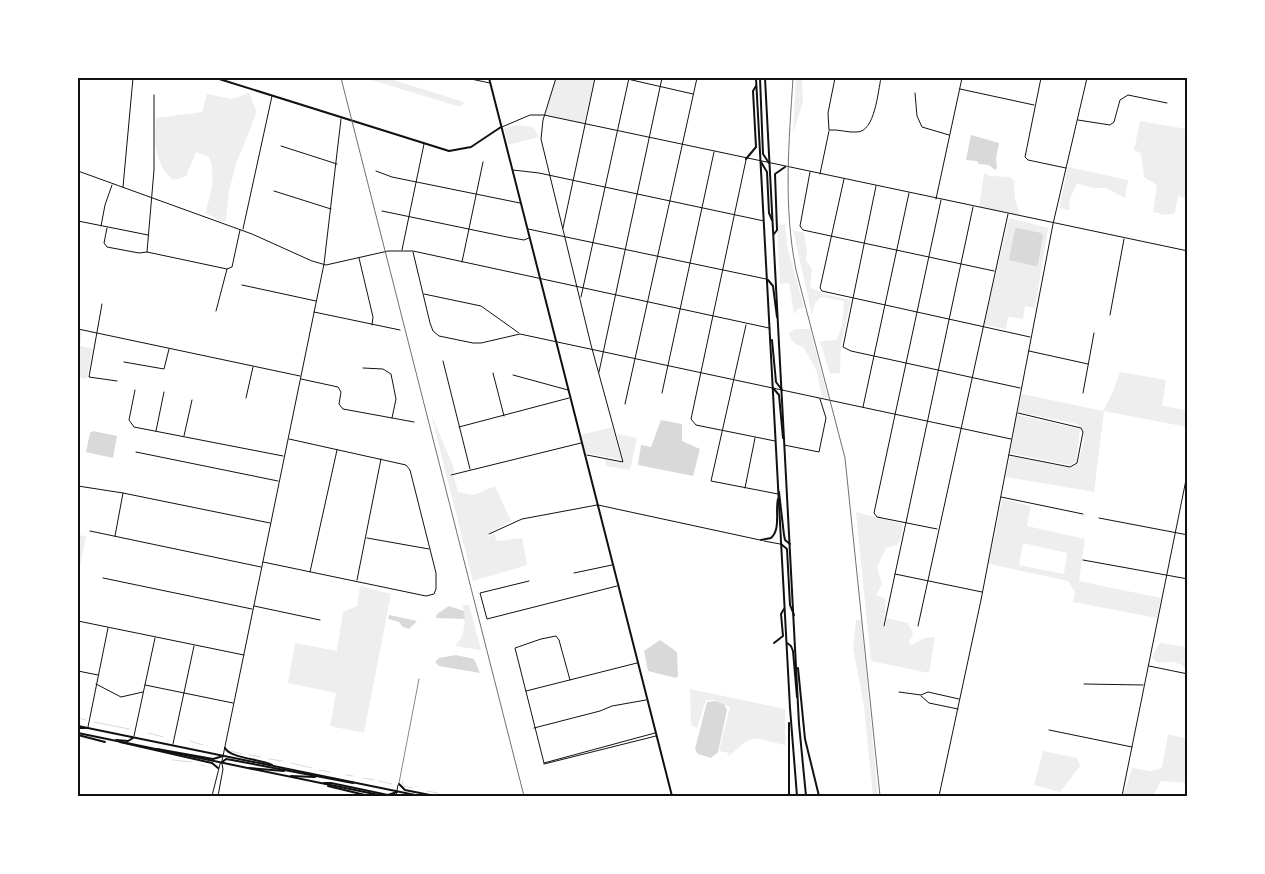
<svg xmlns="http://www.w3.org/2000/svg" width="1265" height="874" viewBox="0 0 1265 874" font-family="'PT Serif',serif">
	<rect width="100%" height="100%" fill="#fff"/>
	<g fill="#eee" fill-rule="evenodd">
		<polygon points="365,78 387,78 464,102 462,106 457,106"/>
		<polygon points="556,78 595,78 584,124 544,115"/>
		<polygon points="796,78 802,78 803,102 793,133"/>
		<path d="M249,93L257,112L236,164L229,191L226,220L223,222L205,213C211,196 216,174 209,157L196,152L186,176L179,179H172C154,163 154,141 156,118L202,112L207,94L232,99Z"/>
		<polygon points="1140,121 1187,129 1187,199 1178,196 1175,213 1165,215 1153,212 1157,185 1144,177 1141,153 1134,150"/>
		<polygon points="518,125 533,127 539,137 508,145 504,128"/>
		<polygon points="1068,167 1128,180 1125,198 1106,188 1092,188 1077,183 1069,201 1070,210 1059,208"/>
		<polygon points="984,173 990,176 1010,177 1014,181 1015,199 1020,215 979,207"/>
		<polygon points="1009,218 1048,228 1035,308 1025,306 1023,319 1008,317 1006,329 984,325"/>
		<polygon points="785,224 788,250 804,307 798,309 794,314 789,283 780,284 777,226"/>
		<polygon points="793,230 804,233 807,251 806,260 812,269 810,287 823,294 851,300 841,344 840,373 830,374 820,341 837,340 842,325 844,301 821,297 815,303 812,315"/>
		<path d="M795,329H810L828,398L822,397L817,372L804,348C796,344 791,343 789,333Z"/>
		<polygon points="78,331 82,332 80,346 93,349 87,379 78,377"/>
		<path d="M1120,372L1166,380L1162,406L1185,410L1187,403V427L1104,411L1094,492L1006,477L1010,456L1070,468L1078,463C1081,451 1090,431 1077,424L1018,412L1022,394L1103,411L1112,394Z"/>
		<polygon points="431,414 453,466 454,473 450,474 450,476 454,476 458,492 474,495 495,486 511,521 487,534 489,537 494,533 497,541 522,538 527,565 473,581"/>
		<polygon points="1017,415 1080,429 1076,462 1070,465 1010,453"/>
		<polygon points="612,427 622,460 586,453 581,435"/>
		<polygon points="617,434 637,438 630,470 606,466 605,459 624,463"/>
		<path d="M1002,499L1031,506L1027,526L1085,539L1079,581L1161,598L1157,618L1073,602L1075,592L1068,581L989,564ZM1023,543L1067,553L1064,574L1019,565Z"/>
		<polygon points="856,512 903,524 901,537 897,545 886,548 877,567 882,584 876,595 886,599 883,627 885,627 887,618 908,623 913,634 909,642 911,645 925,638 935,637 929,673 871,661"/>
		<polygon points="78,535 86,536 78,575"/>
		<polygon points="360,586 391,594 364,733 330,726 336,693 288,683 295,643 337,651 343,612 357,606"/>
		<path d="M463,605H469L481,650L455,646C467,635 465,618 463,605Z"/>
		<polygon points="856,620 861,620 878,796 873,796 864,706 853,648"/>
		<path d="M1160,643L1187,647V672C1183,661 1169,661 1158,663L1152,657Z"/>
		<polygon points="690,689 785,709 785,745 754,738 745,742 728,757 729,753 719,751 730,707 715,700 706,700 697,728 691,725"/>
		<polygon points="1168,734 1187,739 1187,783 1161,781 1153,796 1123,796 1132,768 1151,771 1162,768"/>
		<polygon points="1043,751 1077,758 1080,766 1060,792 1034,785"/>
	</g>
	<g fill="#d9d9d9">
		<polygon points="971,135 999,143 996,158 997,168 995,170 989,165 979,164 977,161 966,160"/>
		<polygon points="1017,228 1041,233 1043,236 1038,264 1035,266 1009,260 1015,229"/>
		<polygon points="661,420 682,424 682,441 700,449 693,476 638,465 641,445 651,447"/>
		<polygon points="93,431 117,436 113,458 86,452 90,433"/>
		<polygon points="449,606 464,611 465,619 436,618 437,614"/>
		<polygon points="389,615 417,621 409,629 403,627 399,622 388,619"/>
		<polygon points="660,640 677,652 678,676 676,678 648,671 644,651"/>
		<polygon points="456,655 474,659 480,673 439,666 435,662 439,658"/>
		<polygon points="715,701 724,704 727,710 718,752 711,758 698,754 695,749 707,702"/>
	</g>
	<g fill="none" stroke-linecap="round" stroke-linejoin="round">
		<g stroke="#d9d9d9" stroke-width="1">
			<polyline points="78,718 86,720"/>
			<polyline points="94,722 129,729"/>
			<polyline points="149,733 163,737"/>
			<polyline points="190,741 203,745"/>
			<polyline points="231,751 242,754"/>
			<polyline points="249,755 261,757"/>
			<polyline points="269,759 282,761"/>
			<polyline points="173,760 191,762"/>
			<polyline points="291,763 312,768"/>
			<polyline points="201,765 205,766"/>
			<polyline points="319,770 330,772"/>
			<polyline points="346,775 353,776"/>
			<polyline points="363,778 374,780"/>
			<polyline points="379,781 392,784"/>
			<polyline points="402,781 403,786 412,788"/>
			<polyline points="427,791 438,793"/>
			<polyline points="448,796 450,796"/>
		</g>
		<polyline stroke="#111" stroke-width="0.5" points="399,783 419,679"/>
		<g stroke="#111" stroke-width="1">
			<polyline points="466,78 490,83"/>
			<polyline points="556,78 543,120 541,139 591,345 623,462 587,455"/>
			<polyline points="623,78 693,94"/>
			<path d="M835,78L828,113L829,130C839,129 848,133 857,132C875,132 878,91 881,78"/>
			<polyline points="1041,78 1025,157 1028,160 1066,168"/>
			<polyline points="960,89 1034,105"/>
			<polyline points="915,93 917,116 922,127 949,135"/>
			<polyline points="1078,120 1110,125 1114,122 1120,100 1128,95 1167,103"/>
			<polyline points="281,146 337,164"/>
			<polyline points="746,160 691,419 696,425 775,441"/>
			<polyline points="513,170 539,173 764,221"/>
			<polyline points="78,171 252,234 312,261 326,265 388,251 413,251 769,328"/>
			<polyline points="376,171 392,177 520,203"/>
			<polyline points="810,172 800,226 803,230 994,271"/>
			<polyline points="820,174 829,131"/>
			<polyline points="844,179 820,288 822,291 1030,337"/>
			<polyline points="876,186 843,347 851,351 1020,388"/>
			<polyline points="123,187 133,78"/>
			<polyline points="274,191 331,209"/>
			<polyline points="936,199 962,78"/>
			<polyline points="382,211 507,237 524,240 529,238"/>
			<polyline points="78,221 148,235"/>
			<polyline points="101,226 105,205 112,185"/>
			<polyline points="107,228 104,243 107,247 139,253 147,252 227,269"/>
			<polyline points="563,228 595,78"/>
			<polyline points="243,229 272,96"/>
			<polyline points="528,229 766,279"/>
			<polyline points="402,250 424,144"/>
			<polyline points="147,252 154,170 154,95"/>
			<polyline points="413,252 430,323 433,331 439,336 473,343 481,343 520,334 1011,439"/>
			<polyline points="359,258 373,317 372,325"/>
			<polyline points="462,262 483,162"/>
			<polyline points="242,285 316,301"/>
			<polyline points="424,294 481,306 519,333"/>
			<polyline points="581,297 629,78"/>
			<polyline points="102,304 89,377 117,381"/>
			<polyline points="216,311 227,269 232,267 240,230"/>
			<polyline points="314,312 400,330"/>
			<polyline points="1110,315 1124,239"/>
			<polyline points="746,325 711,481 778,494"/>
			<polyline points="78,329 300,376"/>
			<polyline points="1029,351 1088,364"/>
			<polyline points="443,361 470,469"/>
			<polyline points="124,362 164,369 169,349"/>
			<polyline points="363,368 383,369 391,374 396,399 392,418"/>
			<polyline points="599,372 662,78"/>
			<polyline points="493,373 504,416"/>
			<polyline points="513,375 568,390"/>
			<polyline points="301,379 338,387 341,392 339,404 343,409 414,422"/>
			<polyline points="135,390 129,420 134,427 283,456"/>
			<polyline points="662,393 714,152"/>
			<polyline points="1083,393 1094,333"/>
			<polyline points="246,398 253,367"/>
			<polyline points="625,404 697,78"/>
			<polyline points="863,407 909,193"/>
			<polyline points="459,427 569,398"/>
			<polyline points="156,431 164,392"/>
			<polyline points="184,436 192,400"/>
			<polyline points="784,445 819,452 826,418 820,399"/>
			<polyline points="136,452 278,481"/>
			<polyline points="1009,455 1070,467 1077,463 1083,432 1081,428 1018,413"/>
			<polyline points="451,475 581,443"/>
			<polyline points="78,486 123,493 270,523"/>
			<polyline points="745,488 755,438"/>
			<polyline points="1001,497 1083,514"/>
			<polyline points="1099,518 1188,535"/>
			<polyline points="937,529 877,517 874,513 941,200"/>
			<polyline points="90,531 261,567"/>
			<polyline points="489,534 522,519 597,505"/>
			<polyline points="115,536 123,493"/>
			<polyline points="367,538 429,549"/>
			<polyline points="1083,560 1188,579"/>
			<polyline points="263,562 426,596 434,594 436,589 436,573 410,470 406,465 289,439"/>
			<polyline points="310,572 337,450"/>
			<polyline points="574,573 612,565"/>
			<polyline points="895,574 982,592"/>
			<polyline points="103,578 252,609"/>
			<polyline points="357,580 381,459"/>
			<polyline points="529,581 480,593 487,619 617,586"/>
			<polyline points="254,606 320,620"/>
			<polyline points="78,621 244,655"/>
			<polyline points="884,626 973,207"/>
			<polyline points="918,626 1008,214"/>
			<polyline points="1149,666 1188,674"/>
			<polyline points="78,671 98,675"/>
			<polyline points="96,684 121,697 143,692"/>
			<polyline points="1084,684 1143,685"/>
			<polyline points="145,685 233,703"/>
			<polyline points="526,691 637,663"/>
			<polyline points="899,692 921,695 928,692 959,699"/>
			<polyline points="921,696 929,703 958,709"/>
			<polyline points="88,727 108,628"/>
			<polyline points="534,728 600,711 612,706 646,700"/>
			<polyline points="1049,730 1132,747"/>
			<polyline points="134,736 155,638"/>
			<polyline points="173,744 194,646"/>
			<polyline points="544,763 515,648 541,639 556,636 559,640 570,680"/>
			<polyline points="544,763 655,733"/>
			<polyline points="544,764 656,736"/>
		</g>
		<g stroke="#111" stroke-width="1">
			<polyline points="502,127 530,115 544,115 1188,251"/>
			<polyline points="598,505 760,540"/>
			<polyline points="764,541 780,544"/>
			<polyline points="222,761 324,264 341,119"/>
			<polyline points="212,796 220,764"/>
			<polyline points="218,796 223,769 222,764"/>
			<polyline points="396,796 398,785"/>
			<polyline points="939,796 981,600 1053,224 1087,78"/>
			<polyline points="1122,796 1188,470"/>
		</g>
		<g stroke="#111" stroke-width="2">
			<polyline points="216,78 449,151 471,147 501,127"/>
			<polyline points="489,78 672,796"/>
		</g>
		<g stroke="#111" stroke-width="2">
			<polyline points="78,726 420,796"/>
			<polyline points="78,728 86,728"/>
			<polyline points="78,733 384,796"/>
			<polyline points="78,735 105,742"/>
			<polyline points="116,740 128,741 133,738"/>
			<polyline points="120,742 212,763 218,768"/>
			<path d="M225,748C230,758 260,759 272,765"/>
			<polyline points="157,749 213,759 223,756"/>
			<polyline points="221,763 226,759 232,760 353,783"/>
			<polyline points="249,768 284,771"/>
			<polyline points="291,776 315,777"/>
			<polyline points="324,783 331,783 388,795 397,792"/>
			<polyline points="399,784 405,790 435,796"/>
			<polyline points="328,786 369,796"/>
			<polyline points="398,796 407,796"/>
		</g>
		<g stroke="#111" stroke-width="2">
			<polyline points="756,78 790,708 797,796"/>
			<polyline points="760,78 763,154 769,163"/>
			<polyline points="765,78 799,724 806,796"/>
			<polyline points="746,159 756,147 753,91 756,86"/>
			<polyline points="761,162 767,172 769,213 772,220"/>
			<polyline points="774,234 777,230 775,174 785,167"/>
			<polyline points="768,280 773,286 777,317"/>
			<polyline points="772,340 776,382 782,390"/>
			<polyline points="773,388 779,395 783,438"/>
			<polyline points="779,492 784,535 785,540 790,544"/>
			<path d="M761,540L771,538C781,529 775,511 778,499"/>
			<polyline points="781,544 787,549 790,605 794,615"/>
			<polyline points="774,643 783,636 781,614 784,609"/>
			<polyline points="787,643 791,646 793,651 797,697"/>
			<polyline points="798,668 805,739 819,796"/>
			<polyline points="789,796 789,723"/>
		</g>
		<g stroke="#707070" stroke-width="1">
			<polyline points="341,78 524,796"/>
			<path d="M793,78C789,142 783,205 796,270L845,458L880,796"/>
		</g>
	</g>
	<rect width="1265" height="874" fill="none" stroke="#ffffff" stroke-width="158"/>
	<rect x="79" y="79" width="1107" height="716" fill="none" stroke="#111" stroke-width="2"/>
</svg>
